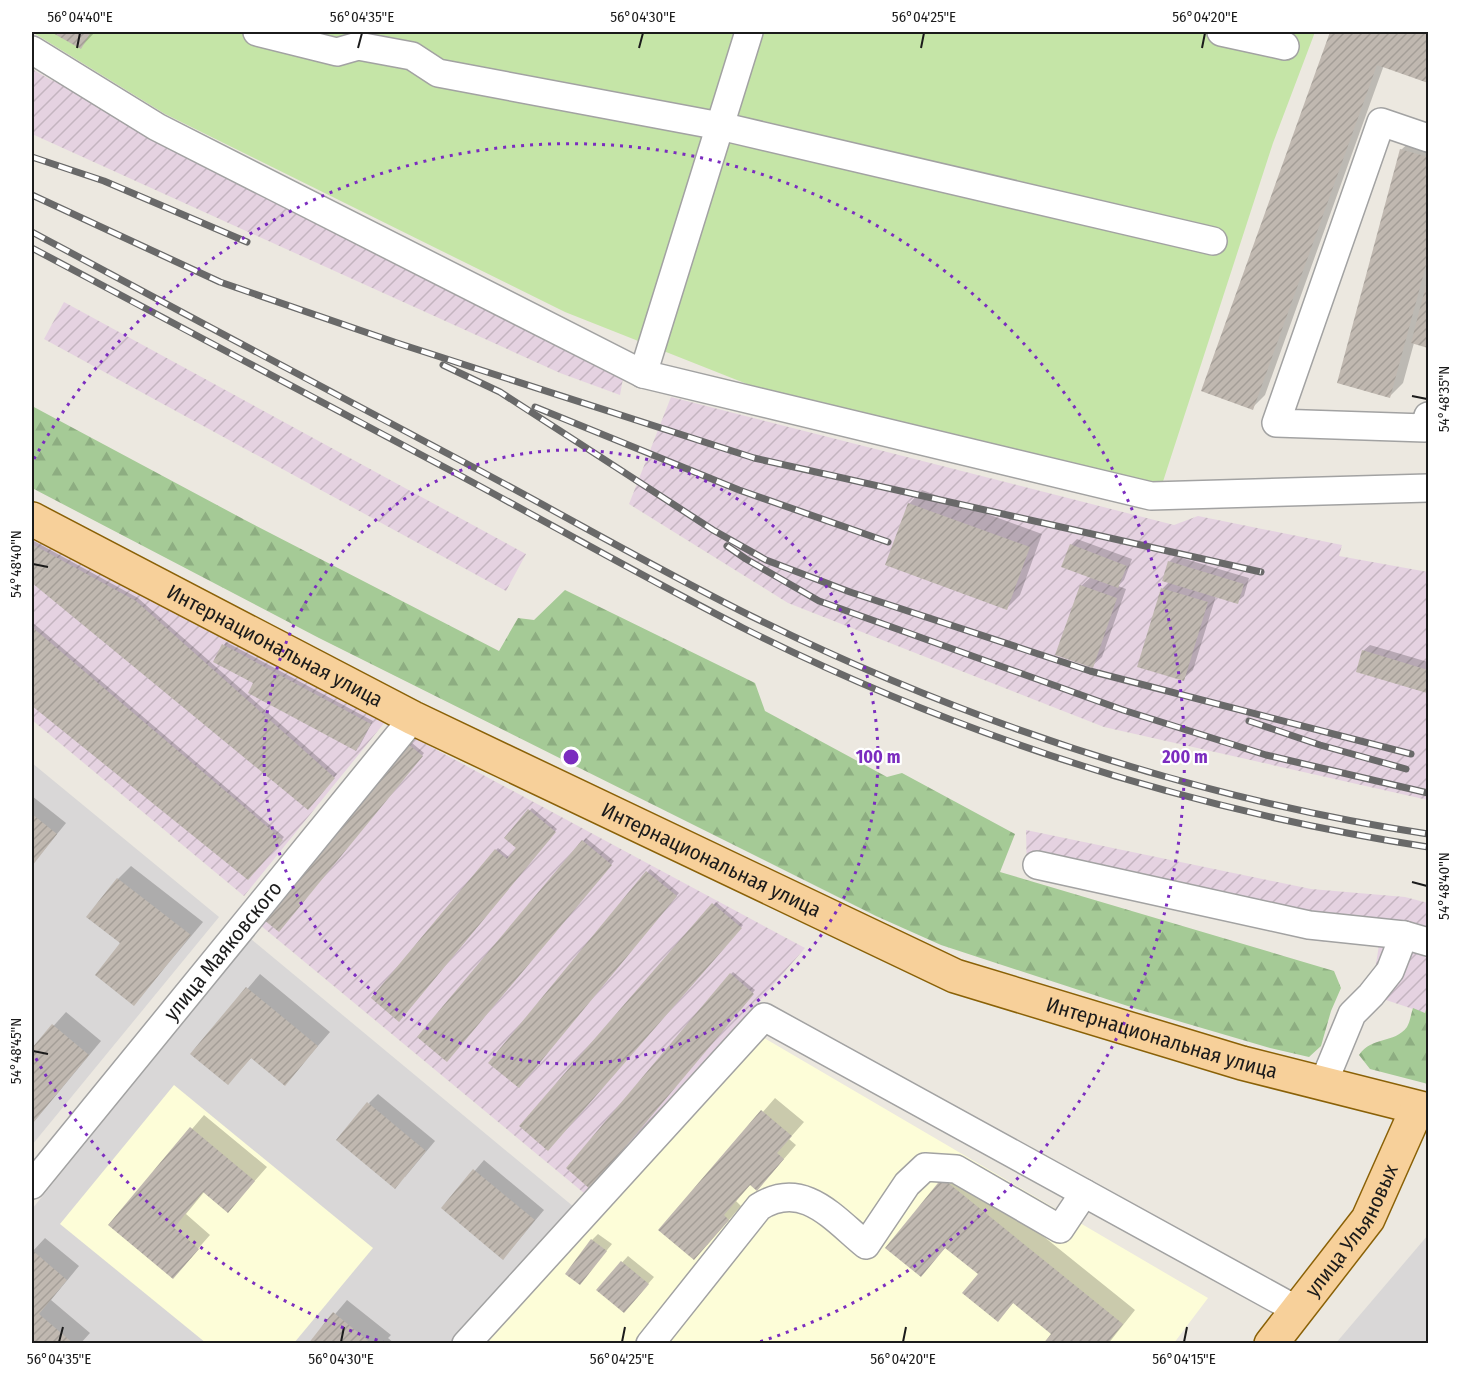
<svg xmlns="http://www.w3.org/2000/svg" width="1460" height="1375" viewBox="0 0 1460 1375" font-family="'Fira Sans Condensed',sans-serif">
	<defs>
		<pattern id="industrial-furrows" width="10" height="10" patternUnits="userSpaceOnUse" patternTransform="scale(1.5)"><rect width="10" height="10" fill="#e5d2e1"/><path d="M-1 1l2-2M0 10L10 0M9 11l2-2" fill="none" stroke="#c4b4c0"/></pattern>
		<pattern id="forest-firs" width="22" height="20" patternUnits="userSpaceOnUse" patternTransform="scale(1.5)"><rect width="22" height="20" fill="#a5ca96"/><path d="M5 1l3.5 6h-7zM16 11l3.5 6h-7z" fill="#8dad81"/></pattern>
		<pattern id="building-hatch" width="6" height="6" patternUnits="userSpaceOnUse" patternTransform="scale(1.5)"><rect width="6" height="6" fill="#c0b8b0"/><path d="M-1 1l2-2M0 6l6-6M5 7l2-2" fill="none" stroke="#a49e97"/></pattern>
	</defs>
	<rect width="100%" height="100%" fill="#ece8e0"/>
	<g fill="#d9d7d7">
		<polygon points="32,763 219,917 32,1145"/>
		<polygon points="251,939 574,1207 452,1343 32,1344 32,1209"/>
		<polygon points="1428,1235 1428,1343 1336,1343"/>
	</g>
	<g fill="url(#industrial-furrows)">
		<polygon points="32,69 51,80 139,118 626,362 620,395 560,373 32,134"/>
		<polygon points="64,302 526,554 506,591 44,339"/>
		<polygon points="671,397 1174,525 1198,516 1342,545 1339,556 1428,572 1428,800 1104,727 788,603 629,504"/>
		<polygon points="32,538 385,722 244,896 32,720"/>
		<polygon points="407,734 805,948 590,1198 254,920"/>
		<polygon points="1026,830 1311,889 1405,897 1428,903 1428,1001 1425,1013 1371,995 1379,945 1318,941 1027,875"/>
	</g>
	<g fill="#fdfdd8">
		<polygon points="759,1035 1208,1298 1174,1343 458,1344 542,1282 607,1211"/>
		<polygon points="174,1085 373,1248 294,1343 206,1343 60,1224"/>
	</g>
	<polygon fill="#c5e5a7" points="32,32 1315,32 1273,143 1156,503 838,420 565,312 165,114"/>
	<g fill="url(#forest-firs)">
		<polygon points="32,406 245,520 499,651 518,618 534,620 565,590 755,683 765,711 887,777 902,773 1015,834 1000,872 1334,971 1341,988 1331,1011 1321,1046 1309,1057 1270,1048 1137,1009 941,945 876,916 319,638 32,488"/>
		<path d="M1428,1001V1084L1370,1069L1359,1055C1372,1036 1394,1044 1407,1027C1410,1022 1411,1014 1413,1008L1425,1013Z"/>
	</g>
	<g fill="#0003">
		<polygon points="54,32 95,32 81,47"/>
		<polygon points="1332,32 1428,32 1428,82 1384,65 1265,395 1252,408 1203,390"/>
		<polygon points="1415,137 1428,141 1428,346 1414,343 1403,383 1390,396 1401,150"/>
		<polygon points="922,490 1042,534 1020,595 1007,608 909,504"/>
		<polygon points="1077,539 1132,559 1124,580 1118,586 1126,589 1102,657 1092,666 1081,586 1091,577 1071,545"/>
		<polygon points="32,540 138,598 337,774 308,808 32,581"/>
		<polygon points="1175,556 1249,578 1244,596 1237,602 1216,596 1193,670 1183,679 1139,666 1163,588 1169,582 1169,562"/>
		<polygon points="32,622 284,837 248,878 32,704"/>
		<polygon points="226,642 373,721 359,747 356,749 255,683 224,645"/>
		<polygon points="1370,645 1428,662 1428,689 1427,691 1363,651"/>
		<polygon points="412,743 424,753 281,927 409,745"/>
		<polygon points="32,796 66,823 32,865"/>
		<polygon points="532,808 557,829 401,1017 496,850 498,848 510,858 518,848 506,838"/>
		<polygon points="586,838 614,861 449,1057 419,1037"/>
		<polygon points="131,866 203,922 134,1004 122,943 118,879"/>
		<polygon points="650,869 679,893 521,1083 490,1062"/>
		<polygon points="716,902 743,925 548,1149 522,1125"/>
		<polygon points="733,972 755,990 592,1184 731,974"/>
		<polygon points="260,974 330,1032 285,1084 252,1057 228,1083 192,1054"/>
		<polygon points="66,1012 101,1041 32,1124 32,1050"/>
		<polygon points="378,1094 435,1141 405,1177 369,1103"/>
		<polygon points="775,1098 804,1122 789,1139 796,1145 770,1175 751,1184 736,1201 741,1206 707,1245 660,1230"/>
		<polygon points="204,1115 267,1167 228,1211 205,1191 186,1214 210,1235 173,1277 110,1225"/>
		<polygon points="484,1160 544,1210 512,1248 443,1208"/>
		<polygon points="956,1166 1135,1310 1108,1344 1045,1344 1053,1333 1014,1302 998,1320 980,1274 946,1247 921,1275 887,1248"/>
		<polygon points="598,1234 612,1244 580,1283 592,1240"/>
		<polygon points="45,1238 79,1266 51,1300 90,1333 80,1344 32,1344 32,1252"/>
		<polygon points="628,1256 654,1277 630,1305 598,1289"/>
		<polygon points="347,1300 391,1335 388,1338 395,1344 310,1344"/>
	</g>
	<g fill="url(#building-hatch)">
		<polygon points="51,32 91,32 81,49"/>
		<polygon points="1330,32 1428,32 1428,83 1377,65 1253,410 1201,391"/>
		<polygon points="1400,149 1428,157 1428,258 1390,398 1337,383"/>
		<polygon points="1428,277 1428,348 1411,343"/>
		<polygon points="908,503 1030,547 1007,610 885,565"/>
		<polygon points="32,544 136,601 335,778 308,810 32,583"/>
		<polygon points="1070,544 1127,566 1118,588 1061,567"/>
		<polygon points="1168,561 1244,584 1238,604 1162,581"/>
		<polygon points="1080,585 1117,598 1093,668 1055,655"/>
		<polygon points="1161,588 1208,602 1184,681 1137,667"/>
		<polygon points="32,627 283,840 248,880 32,706"/>
		<polygon points="222,644 371,724 356,751 248,693 253,683 213,662"/>
		<polygon points="1362,650 1428,670 1427,693 1356,672"/>
		<polygon points="408,744 423,756 279,932 264,920"/>
		<polygon points="528,809 556,832 399,1022 371,998 495,849 507,859 516,848 504,838"/>
		<polygon points="32,814 57,834 32,866"/>
		<polygon points="582,840 612,865 447,1062 417,1037"/>
		<polygon points="646,871 677,896 519,1088 488,1063"/>
		<polygon points="117,878 191,935 134,1006 95,975 120,943 86,917"/>
		<polygon points="712,903 742,928 548,1151 519,1126"/>
		<polygon points="730,973 754,994 590,1189 566,1168"/>
		<polygon points="246,987 318,1046 285,1086 251,1058 228,1085 190,1054"/>
		<polygon points="52,1024 89,1055 32,1124 32,1048"/>
		<polygon points="367,1102 426,1151 395,1189 336,1140"/>
		<polygon points="761,1110 792,1136 777,1153 784,1159 757,1191 750,1185 724,1215 729,1220 694,1260 658,1230"/>
		<polygon points="190,1127 255,1181 228,1213 203,1192 174,1228 199,1249 173,1279 108,1225"/>
		<polygon points="473,1169 535,1220 503,1260 441,1208"/>
		<polygon points="942,1178 1123,1324 1107,1344 1043,1344 1051,1334 1013,1303 998,1322 962,1293 978,1274 945,1248 921,1277 885,1248"/>
		<polygon points="591,1239 607,1251 580,1285 565,1274"/>
		<polygon points="32,1250 67,1280 39,1314 74,1344 32,1344"/>
		<polygon points="621,1261 649,1284 624,1313 596,1290"/>
		<polygon points="333,1312 372,1344 308,1344"/>
	</g>
	<g fill="none" stroke-linecap="round" stroke-linejoin="round">
		<g stroke="#a2a2a2" stroke-width="30">
			<g id="minor">
				<polyline points="257,32 337,52 358,46 412,56 438,73 720,126 1213,241"/>
				<polyline points="1221,32 1285,46"/>
				<polyline points="32,50 157,127 643,374 1151,496 1428,488"/>
				<polyline points="1428,138 1381,122 1276,423 1425,428 1428,416"/>
				<polyline points="643,374 749,32"/>
				<polyline points="1037,865 1309,925 1404,935 1428,942"/>
				<polyline points="1323,1084 1352,1014 1371,995 1390,971 1404,935"/>
				<path id="s1" d="M32,1185L413,718"/>
				<polyline points="466,1344 764,1017 1297,1310"/>
				<path d="M650,1344L759,1207C803,1179 833,1218 866,1245L907,1184L925,1167L956,1169L1060,1229L1084,1193"/>
			</g>
		</g>
		<g stroke="#8a6107" stroke-width="36">
			<g id="major">
				<path id="s2" d="M32,519L413,718L955,976L1242,1063L1428,1110"/>
				<path id="s3" d="M1271,1344L1368,1219L1417,1109"/>
			</g>
		</g>
		<use href="#minor" stroke="#fff" stroke-width="27"/>
		<use href="#major" stroke="#f7d09a" stroke-width="33"/>
		<g stroke="#696969" stroke-width="7">
			<g id="rail">
				<polyline points="32,157 104,181 247,242"/>
				<polyline points="32,195 220,282 397,343 754,458 1261,572"/>
				<path d="M32,232C183,313 335,394 486,474C574,521 661,571 751,616C964,721 1193,798 1428,834"/>
				<path d="M32,248C174,324 317,399 459,475C554,526 647,579 743,628C959,736 1191,810 1428,847"/>
				<polyline points="443,365 500,392 713,530 766,560 850,592 1090,671 1411,754"/>
				<polyline points="535,407 739,490 888,542"/>
				<polyline points="727,546 746,559 819,601 1123,710 1266,755 1428,793"/>
				<polyline points="1249,721 1320,745 1406,769"/>
			</g>
		</g>
		<use href="#rail" stroke="#fff" stroke-width="4.5" stroke-dasharray="14" stroke-linecap="butt"/>
	</g>
	<path fill="none" stroke="#1b1b1b" stroke-width="2" d="M77,48L80,33M358,48L362,33M639,48L643,33M921,48L924,33M1202,48L1205,33M1412,396L1427,399M33,564L48,567M1412,882L1427,886M33,1051L48,1054M59,1342L63,1327M341,1342L344,1327M622,1342L625,1327M903,1342L906,1327M1184,1342L1187,1327"/>
	<g fill="none" stroke="#7b2cbf" stroke-width="3" stroke-dasharray="3 6">
		<circle cx="571" cy="757" r="307"/>
		<path d="M386 1343A614 614 0 0 1 34 1055M34 459A614 614 0 1 1 756 1343"/>
	</g>
	<g text-anchor="middle" dominant-baseline="central" stroke-width="4.5" stroke-linejoin="round" paint-order="stroke">
		<g font-size="21" fill="#1b1b1b" stroke="#fff">
			<text stroke="none"><textPath href="#s2" startOffset="274">Интернациональная улица</textPath></text>
			<text stroke="none"><textPath href="#s2" startOffset="760">Интернациональная улица</textPath></text>
			<text stroke="none"><textPath href="#s1" startOffset="302">улица Маяковского</textPath></text>
			<text stroke="none"><textPath href="#s2" startOffset="1246">Интернациональная улица</textPath></text>
			<text stroke="none"><textPath href="#s3" startOffset="140">улица Ульяновых</textPath></text>
		</g>
	</g>
	<circle cx="571" cy="757" r="9" fill="#7b2cbf" stroke="#fff" stroke-width="3"/>
	<g font-size="18" text-anchor="middle" font-weight="bold" fill="#7b2cbf" stroke="#fff" stroke-width="4.5" stroke-linejoin="round" paint-order="stroke">
		<text x="878" y="763">100 m</text>
		<text x="1185" y="763">200 m</text>
	</g>
	<rect width="1460" height="1375" fill="none" stroke="#ffffff" stroke-width="66"/>
	<rect x="33" y="33" width="1394" height="1309" fill="none" stroke="#1b1b1b" stroke-width="2"/>
	<g font-size="15" text-anchor="middle" fill="#1b1b1b">
		<text x="80" y="22">56°04'40"E</text>
		<text x="362" y="22">56°04'35"E</text>
		<text x="643" y="22">56°04'30"E</text>
		<text x="924" y="22">56°04'25"E</text>
		<text x="1205" y="22">56°04'20"E</text>
		<text transform="translate(1444 399) rotate(-90)" y="5">54°48'35"N</text>
		<text transform="translate(16 564) rotate(-90)" y="5">54°48'40"N</text>
		<text transform="translate(1444 886) rotate(-90)" y="5">54°48'40"N</text>
		<text transform="translate(16 1051) rotate(-90)" y="5">54°48'45"N</text>
		<text x="59" y="1364">56°04'35"E</text>
		<text x="341" y="1364">56°04'30"E</text>
		<text x="622" y="1364">56°04'25"E</text>
		<text x="903" y="1364">56°04'20"E</text>
		<text x="1184" y="1364">56°04'15"E</text>
	</g>
</svg>
